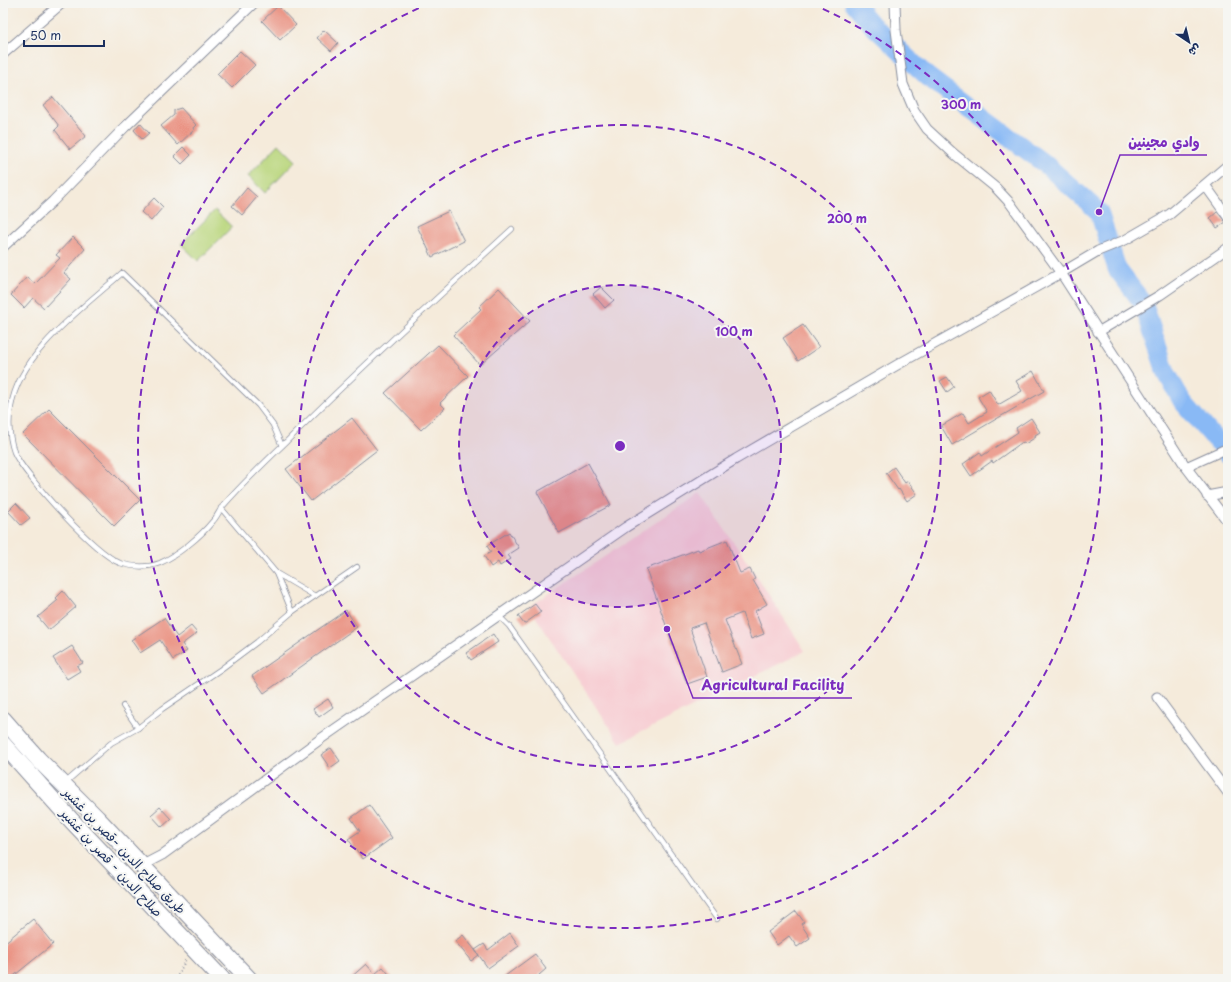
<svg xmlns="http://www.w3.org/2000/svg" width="1231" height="982" viewBox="0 0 1231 982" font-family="'Playpen Sans','Playpen Sans Arabic',sans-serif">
	<rect width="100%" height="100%" fill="#f6f6f2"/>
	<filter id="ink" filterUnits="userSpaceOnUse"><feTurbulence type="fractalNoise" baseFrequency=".025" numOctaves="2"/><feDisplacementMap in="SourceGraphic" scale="8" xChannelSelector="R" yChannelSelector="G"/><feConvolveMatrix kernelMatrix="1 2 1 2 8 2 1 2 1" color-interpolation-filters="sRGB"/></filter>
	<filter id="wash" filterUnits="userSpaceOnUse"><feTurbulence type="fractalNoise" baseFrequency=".012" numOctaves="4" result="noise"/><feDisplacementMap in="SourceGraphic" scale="16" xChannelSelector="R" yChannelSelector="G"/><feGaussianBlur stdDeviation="0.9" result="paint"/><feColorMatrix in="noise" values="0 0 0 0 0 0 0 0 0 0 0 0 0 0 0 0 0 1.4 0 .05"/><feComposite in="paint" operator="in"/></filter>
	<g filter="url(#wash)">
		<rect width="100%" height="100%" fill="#f5ebdb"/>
		<polygon fill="#f7cfd4" points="700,493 758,578 805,651 620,743 529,607"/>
		<g fill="#b9d67c" stroke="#6a826d">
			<polygon points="279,144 296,161 265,193 248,176"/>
			<polygon points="215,210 232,227 198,261 181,244"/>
		</g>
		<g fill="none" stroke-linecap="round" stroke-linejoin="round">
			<polyline stroke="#89b9f5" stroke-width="19" points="854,3 872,25 928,77 1044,163 1099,212 1117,269 1143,303 1166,372 1182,401 1228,454"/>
		</g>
		<g id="blocks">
			<g fill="#ea9383">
				<polygon points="278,6 296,25 280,40 262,21"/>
				<polygon points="324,30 338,43 331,51 317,38"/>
				<polygon points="240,51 255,65 232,88 217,74"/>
				<polygon points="53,97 86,136 70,149 55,130 59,126 43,105"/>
				<polygon points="181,108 196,125 193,128 194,130 178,145 161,126 174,115 174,110"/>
				<polygon points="140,123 149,133 142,139 134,130"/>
				<polygon points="183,147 191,155 182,164 174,156"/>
				<polygon points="247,188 257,197 242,215 232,206"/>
				<polygon points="154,198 163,207 151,221 141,212"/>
				<polygon points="449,211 464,241 432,257 417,226"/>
				<polygon points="1217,212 1226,222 1217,228 1210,218"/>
				<polygon points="73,237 85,249 64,273 71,279 44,308 33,298 24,308 11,295 27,277 35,284 60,258 56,255"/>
				<polygon points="601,287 614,300 605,308 593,294"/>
				<polygon points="499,288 530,321 480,365 453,335 481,309 479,307"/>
				<polygon points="803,325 819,347 798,361 783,338"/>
				<polygon points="438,345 468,376 440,403 445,408 421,430 385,393"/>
				<polygon points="1033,371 1044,391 952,445 941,426 963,413 969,423 987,412 978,397 989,390 998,405 1022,391 1016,381"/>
				<polygon points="947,377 954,387 947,392 940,381"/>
				<polygon points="49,409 140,500 114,526 23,434"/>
				<polygon points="352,418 377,450 311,501 286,469"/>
				<polygon points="1031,418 1040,432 1035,435 1036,437 1025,444 1024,442 1021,443 993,463 992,461 971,476 963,464 980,452 982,456 1018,432 1016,428"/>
				<polygon points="588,463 611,505 559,533 537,492"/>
				<polygon points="894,467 905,483 908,481 917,494 907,501 899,489 898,490 886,473"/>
				<polygon points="16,503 30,518 21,525 8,511"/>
				<polygon points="509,532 519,548 508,555 511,559 500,566 498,562 491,567 484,556 491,552 487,546"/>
				<polygon points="727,540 740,573 750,569 755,579 753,580 767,604 755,611 764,634 751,639 742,613 725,620 742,664 722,672 704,623 690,628 707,677 687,684 646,569 698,549 699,551"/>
				<polygon points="63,591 76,607 49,630 38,617 58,600 56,598"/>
				<polygon points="535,604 541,612 524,624 518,616"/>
				<polygon points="346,610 357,627 264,693 252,676"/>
				<polygon points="164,618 177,637 191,626 197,633 182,644 187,651 173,660 160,640 140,653 131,640"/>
				<polygon points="493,634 498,642 471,660 466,653"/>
				<polygon points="72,646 83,663 77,666 80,671 67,679 53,658"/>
				<polygon points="328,699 333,707 319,717 313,709"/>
				<polygon points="331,748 340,761 330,768 321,755"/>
				<polygon points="369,805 392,838 363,859 348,839 360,831 351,818"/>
				<polygon points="160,807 171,819 162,827 151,815"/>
				<polygon points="796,911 804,922 801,924 810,938 797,947 789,936 777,945 768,932"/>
				<polygon points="33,919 53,944 10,979 3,979 3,944"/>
				<polygon points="510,933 519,946 488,968 475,950 484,944 488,950"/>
				<polygon points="463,935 479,955 471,961 455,941"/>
				<polygon points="535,954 546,969 539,975 542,979 501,979"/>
				<polygon points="366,964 375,974 383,967 393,979 349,979"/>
			</g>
		</g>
	</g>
	<g filter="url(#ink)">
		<use href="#blocks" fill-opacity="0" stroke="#888d9c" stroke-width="1"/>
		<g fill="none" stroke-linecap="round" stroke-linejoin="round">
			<g stroke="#888d9c" stroke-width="6">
				<g id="lane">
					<path d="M282,446L273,425L258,405L122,273C83,308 19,353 11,407C8,422 9,437 14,452C24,476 96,554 120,563C133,567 147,568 160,563C178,555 200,537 213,521C217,517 219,511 223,506C243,483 265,462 287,441C360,368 436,299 512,229"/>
					<polyline points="221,508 276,573 292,612"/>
					<polyline points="276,573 315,596"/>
					<polyline points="498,615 509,626 717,919"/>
					<polyline points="123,706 138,728"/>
					<polyline points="66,782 111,743 138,728 162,709 221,669 257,642 292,612 357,567"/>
				</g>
			</g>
			<g stroke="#888d9c" stroke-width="11">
				<g id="street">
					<polyline points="895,3 896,30 903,84 914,110 927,129 953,153 996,188 1010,203 1061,273 1098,251 1125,240 1170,214 1228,165"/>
					<polyline points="3,54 62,3"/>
					<polyline points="1205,185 1228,217"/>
					<polyline points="3,247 53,201 125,127 254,3"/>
					<polyline points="1098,332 1160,295 1228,248"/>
					<polyline points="1186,467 1228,448"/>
					<polyline points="1207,496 1228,492"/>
					<polyline points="1157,697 1228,793"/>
					<polyline points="141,866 162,855 322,738 626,527 736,459 897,365 1061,273 1186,467 1228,522"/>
				</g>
			</g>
			<g stroke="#888d9c" stroke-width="18">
				<g id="highway">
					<polyline points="3,719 38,759 97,818 249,979"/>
					<polyline points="3,744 72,821 222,979"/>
				</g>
			</g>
			<polyline stroke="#888d9c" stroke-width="2" stroke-dasharray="1 3" stroke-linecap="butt" points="176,979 186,959"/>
			<use href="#lane" stroke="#fff" stroke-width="4.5"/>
			<use href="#street" stroke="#fff" stroke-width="9"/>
			<use href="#highway" stroke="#fff" stroke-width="16"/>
		</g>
	</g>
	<circle cx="620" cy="446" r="161" fill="#7b2cbf" fill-opacity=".12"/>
	<g fill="none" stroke="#7b2cbf" stroke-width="2" stroke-dasharray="7 5">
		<circle cx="620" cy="446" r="161"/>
		<circle cx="620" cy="446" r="321"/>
		<path d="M812 4A482 482 0 1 1 428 4"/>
	</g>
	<g text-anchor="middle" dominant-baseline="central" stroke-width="4" stroke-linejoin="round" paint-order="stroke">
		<g font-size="13" fill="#1b2f5e" stroke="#f6f6f2">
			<text transform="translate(125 850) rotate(46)">طريق صلاح الدين -قصر بن غشير</text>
			<text transform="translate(112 862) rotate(47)">صلاح الدين - قصر بن غشير</text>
		</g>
	</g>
	<circle cx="620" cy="446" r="6" fill="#7b2cbf" stroke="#f6f6f2" stroke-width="2"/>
	<g font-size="12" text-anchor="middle" font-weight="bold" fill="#7b2cbf" stroke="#f6f6f2" stroke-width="4" stroke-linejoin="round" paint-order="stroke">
		<text x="961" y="109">300 m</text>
		<text x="847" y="223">200 m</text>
		<text x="734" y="336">100 m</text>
	</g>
	<path fill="none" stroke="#7b2cbf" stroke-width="1.5" d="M1099 212L1120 155H1207M667 629L693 698H852"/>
	<g fill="#7b2cbf" stroke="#f6f6f2" stroke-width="1.5">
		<circle cx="1099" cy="212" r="4"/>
		<circle cx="667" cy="629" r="4"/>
	</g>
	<g font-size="14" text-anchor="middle" font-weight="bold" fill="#7b2cbf" stroke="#f6f6f2" stroke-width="4" stroke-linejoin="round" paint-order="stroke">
		<text x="1164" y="147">وادي مجينين</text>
		<text x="773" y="690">Agricultural Facility</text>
	</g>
	<rect width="1231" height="982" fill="none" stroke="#f6f6f2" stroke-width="16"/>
	<g transform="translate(1189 42) rotate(145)" stroke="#f6f6f2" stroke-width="3" paint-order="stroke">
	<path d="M0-3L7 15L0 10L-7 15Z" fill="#1b2f5e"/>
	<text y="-6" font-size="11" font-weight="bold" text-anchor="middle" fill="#1b2f5e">ش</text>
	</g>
	<path d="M24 40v6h80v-6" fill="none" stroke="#1b2f5e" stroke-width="2"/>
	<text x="30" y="40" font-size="12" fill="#1b2f5e" stroke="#f6f6f2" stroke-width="3" paint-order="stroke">50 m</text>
</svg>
